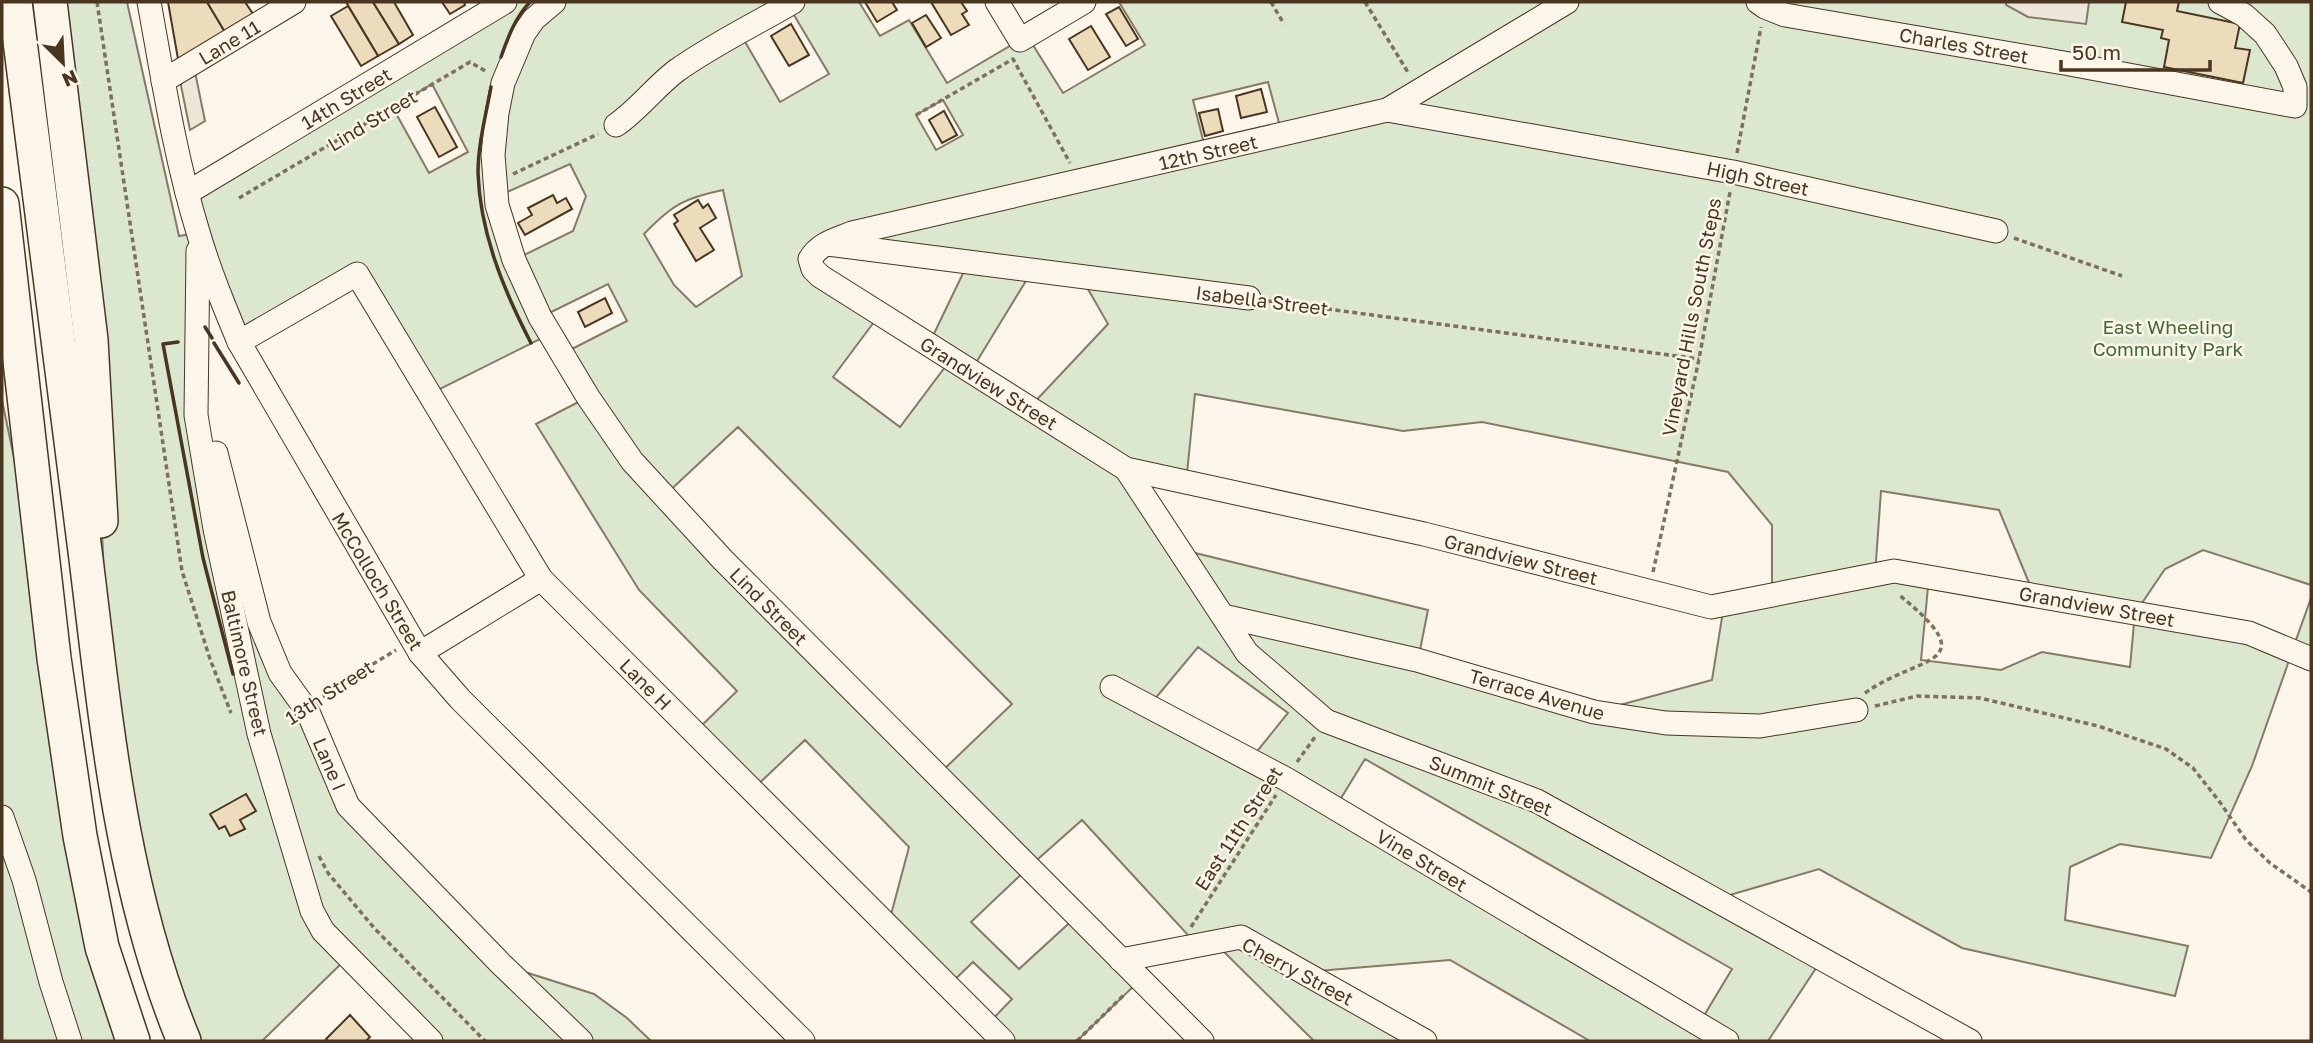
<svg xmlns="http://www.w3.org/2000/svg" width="2313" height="1043" viewBox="0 0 2313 1043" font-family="'Golos Text',sans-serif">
	<rect width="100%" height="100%" fill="#fbf6e9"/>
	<g fill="#dce7d0" stroke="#887966" stroke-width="2" fill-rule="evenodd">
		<path d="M50,2H127L179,236L198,233L187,193L505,2H859L880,36L909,20L947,83L1020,40L1031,42L1063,93L1145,45L1119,2H2311V585L2203,550L2165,569L2136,612L2292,651L2311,598V659L2292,652L2252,766L2211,858L2120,844L2070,867L2065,920L2188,946L2175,996L1962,948L1819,869L1716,899L1822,959L1768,1041H1590L1450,960L1305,972L1425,1041H1314L1214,942L1198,946L1082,820L1029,867L971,922L1019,969L1077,916L1140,980L1077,1041H1003L987,1025L1012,999L973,962L948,986L888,926L909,847L805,740L752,790L695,732L737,691L639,590L536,424L588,397L562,354L627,321L608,284L541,317L550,334L430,394L357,274L239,342L219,291L197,301L196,415L259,622L348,806L506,966L594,994L627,1018L651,1041H431L348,957L262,1041H184L114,783L98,450ZM788,5L829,74L780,102L740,33ZM1268,82L1282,134L1206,152L1193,100ZM432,84L468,152L429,173L393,108ZM943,100L963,135L936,150L916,115ZM570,164L586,196L573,231L514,260L496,197ZM723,190L742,276L696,307L674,285L644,234C672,205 684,198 723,190ZM825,243L968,263L929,344L951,359L900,427L833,377L880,314L810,259ZM1032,271L1081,277L1108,324L1029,408L971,371ZM1195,394L1403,431L1482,422L1728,472L1772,525V595L1724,605L1712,680L1594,712L1418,660L1428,610L1179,549L1127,470L1186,483ZM738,427L1012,704L938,775L664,496ZM1881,491L1999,510L2034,595L2135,612L2130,667L2042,652L2001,670L1921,660L1929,577L1875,575ZM1198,647L1288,713L1250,760L1149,706ZM1365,759L1732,969L1699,1024L1335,808Z"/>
		<polygon points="2,400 135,1041 2,1041"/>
	</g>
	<g fill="#ede7d9" stroke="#887966" stroke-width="2">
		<polygon points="2006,2 2089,2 2086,24 2028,17 2006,5"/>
		<polygon points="194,67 205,121 190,130 179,76"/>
	</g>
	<g fill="#ecdcbc" stroke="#4a3520" stroke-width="2">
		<polygon points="168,2 207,2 225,32 178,59"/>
		<polygon points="207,2 245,2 253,14 225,32"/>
		<polygon points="346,2 373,2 399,44 378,56"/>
		<polygon points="373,2 394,2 413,35 399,44"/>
		<polygon points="442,2 464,2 465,5 450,14"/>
		<polygon points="865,2 892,2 897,10 877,22"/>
		<polygon points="931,2 961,2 967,11 962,14 969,25 951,35"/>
		<polygon points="2126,2 2179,2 2177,11 2240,24 2235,48 2250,50 2243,83 2164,67 2169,40 2161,38 2163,30 2122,22"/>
		<polygon points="348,6 378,56 361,66 331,16"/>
		<polygon points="1119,7 1138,39 1126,46 1106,14"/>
		<polygon points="926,15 941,38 926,47 912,23"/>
		<polygon points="791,24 809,55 789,66 771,36"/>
		<polygon points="1091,26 1110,57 1088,70 1069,39"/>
		<polygon points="1261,89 1267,112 1241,118 1236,96"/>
		<polygon points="435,107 457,147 439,157 417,117"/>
		<polygon points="1218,109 1223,131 1205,136 1199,113"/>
		<polygon points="944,111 957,135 942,143 929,120"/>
		<polygon points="553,195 557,203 566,198 572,209 525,235 518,223 532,215 528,208"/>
		<polygon points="698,200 703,208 708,204 716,218 700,228 714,250 696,261 674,224 678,221 674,215"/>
		<polygon points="605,298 612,313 585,327 578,312"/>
		<polygon points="246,794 256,811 240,820 245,829 230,836 225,826 219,829 210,814"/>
		<polygon points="350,1015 370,1037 366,1041 328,1041 326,1039"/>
	</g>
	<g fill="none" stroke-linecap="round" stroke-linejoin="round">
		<g stroke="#4a3520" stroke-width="25">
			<g id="minor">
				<path d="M149,2C163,79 175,157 198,232C209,270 224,306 239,342L420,653L460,699L803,1041"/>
				<polyline points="554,2 534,19 524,33 503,83 497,113 493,155 497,205 514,260 540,317 588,397 632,461 723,560 1202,1041"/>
				<polyline points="997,2 1020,40 1084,2"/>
				<path d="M1567,2L1387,110L852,233C835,240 820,243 810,259L813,269L820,276L1126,469L1424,534L1711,607L1894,571L2249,633L2311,659"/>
				<polyline points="1758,2 1765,7 1785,15 2064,63 2295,106 2295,87 2286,66 2265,34 2244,15 2220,2"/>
				<polyline points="163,81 294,2"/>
				<polyline points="1387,110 1733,172 1996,231"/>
				<path d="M616,125C638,110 654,88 676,71C712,45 754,25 793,2"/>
				<polyline points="187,193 505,2"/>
				<polyline points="828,244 1249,298"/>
				<polyline points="198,251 196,415 215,529 259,734 312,911 323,931 431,1041"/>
				<polyline points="239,342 357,274 541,579 1003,1041"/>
				<polyline points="216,453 259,622 280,673 308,712 348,806 501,964 581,1041"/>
				<polyline points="1126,469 1247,653 1326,721 1537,801 1970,1041"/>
				<polyline points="1223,616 1417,660 1594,712 1666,723 1760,726 1856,710"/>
				<polyline points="420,653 541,579"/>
				<polyline points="1112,687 1286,779 1727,1041"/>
				<polyline points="2,817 24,880 51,982 70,1041"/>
				<polyline points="1121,960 1241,937 1425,1041"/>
			</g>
		</g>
		<g stroke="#4a3520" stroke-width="36">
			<g id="highway">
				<path d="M15,2C39,188 62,374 86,559C106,721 121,889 184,1041"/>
				<polyline points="50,2 91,340 101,521"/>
				<polyline points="2,204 54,658 80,836 102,947 133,1041"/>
			</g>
		</g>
		<g stroke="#7f6f5c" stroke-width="3.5" stroke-dasharray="5 3.5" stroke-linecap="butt">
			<polyline points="97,2 182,571 210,659 231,713"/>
			<polyline points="1271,2 1284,24"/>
			<polyline points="1365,2 1409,74"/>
			<polyline points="916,115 1013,59 1070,163"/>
			<polyline points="1737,153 1761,27"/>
			<polyline points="513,174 598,134"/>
			<polyline points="239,198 470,62 487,72"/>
			<polyline points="2014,238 2122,276"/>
			<polyline points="1268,301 1699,359"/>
			<polyline points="1653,572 1699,359 1730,192"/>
			<path d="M1865,693C1919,654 1988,667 1898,594"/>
			<polyline points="323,697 350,678 396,650"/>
			<polyline points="1875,706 1917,696 1980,698 2098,726 2166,749 2193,768 2219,801 2246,840 2270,863 2311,892"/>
			<polyline points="1297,762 1315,737"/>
			<polyline points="319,856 328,873 375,929 485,1041"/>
			<polyline points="1191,927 1276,795"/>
			<polyline points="1077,1041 1125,994"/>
		</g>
		<use href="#minor" stroke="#fbf6e9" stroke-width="23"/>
		<use href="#highway" stroke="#fbf6e9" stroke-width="33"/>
		<g stroke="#4a3520" stroke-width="3.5">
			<path d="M501,57C508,37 515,18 530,2"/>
			<path d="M491,87C486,115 478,144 478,173C480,233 504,291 531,343"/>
			<polyline points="205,327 212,338"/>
			<polyline points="178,342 163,344 203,558 233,674"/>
			<polyline points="214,343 239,383"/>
		</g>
	</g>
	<g text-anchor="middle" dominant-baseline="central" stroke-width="5" stroke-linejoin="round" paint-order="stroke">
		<g font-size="19" fill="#4a3520" stroke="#fbf6e9">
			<text transform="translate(229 42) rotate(-31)">Lane 11</text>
			<text transform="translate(1964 45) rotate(10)">Charles Street</text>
			<text transform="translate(346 98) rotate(-31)">14th Street</text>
			<text transform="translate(372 120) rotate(-31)">Lind Street</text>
			<text transform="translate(1208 152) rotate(-13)">12th Street</text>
			<text transform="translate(1758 178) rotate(12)">High Street</text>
			<text transform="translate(1262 300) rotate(7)">Isabella Street</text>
			<text transform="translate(1691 317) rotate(-79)">Vineyard Hills South Steps</text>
			<text transform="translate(989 383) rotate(32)">Grandview Street</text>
			<text transform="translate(1521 559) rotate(14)">Grandview Street</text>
			<text transform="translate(378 581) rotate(59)">McColloch Street</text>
			<text transform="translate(769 606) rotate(45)">Lind Street</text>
			<text transform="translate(2097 606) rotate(10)">Grandview Street</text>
			<text transform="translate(245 663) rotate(77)">Baltimore Street</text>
			<text transform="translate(646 684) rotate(45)">Lane H</text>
			<text transform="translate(329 692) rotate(-33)">13th Street</text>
			<text transform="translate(1537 694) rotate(16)">Terrace Avenue</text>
			<text transform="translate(330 764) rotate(67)">Lane I</text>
			<text transform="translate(1491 785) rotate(22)">Summit Street</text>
			<text transform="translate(1238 828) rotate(-57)">East 11th Street</text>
			<text transform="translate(1422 860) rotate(31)">Vine Street</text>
			<text transform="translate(1298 971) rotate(28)">Cherry Street</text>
		</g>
		<g font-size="19" fill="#436837" stroke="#fbf6e9">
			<text x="2168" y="326">East Wheeling<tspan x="2168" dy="22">Community Park</tspan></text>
		</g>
	</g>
	<rect width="2313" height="1043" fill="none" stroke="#4a3520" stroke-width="7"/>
	<g transform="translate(63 63) rotate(156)" stroke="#fbf6e9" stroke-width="5" paint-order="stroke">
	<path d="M0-5L12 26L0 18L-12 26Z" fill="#4a3520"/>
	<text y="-10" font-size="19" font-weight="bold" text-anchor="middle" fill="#4a3520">N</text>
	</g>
	<path d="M2061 60v10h149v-10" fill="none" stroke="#4a3520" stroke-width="3.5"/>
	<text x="2072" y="60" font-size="21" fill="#4a3520" stroke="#fbf6e9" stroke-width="5" paint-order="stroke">50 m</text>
</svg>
